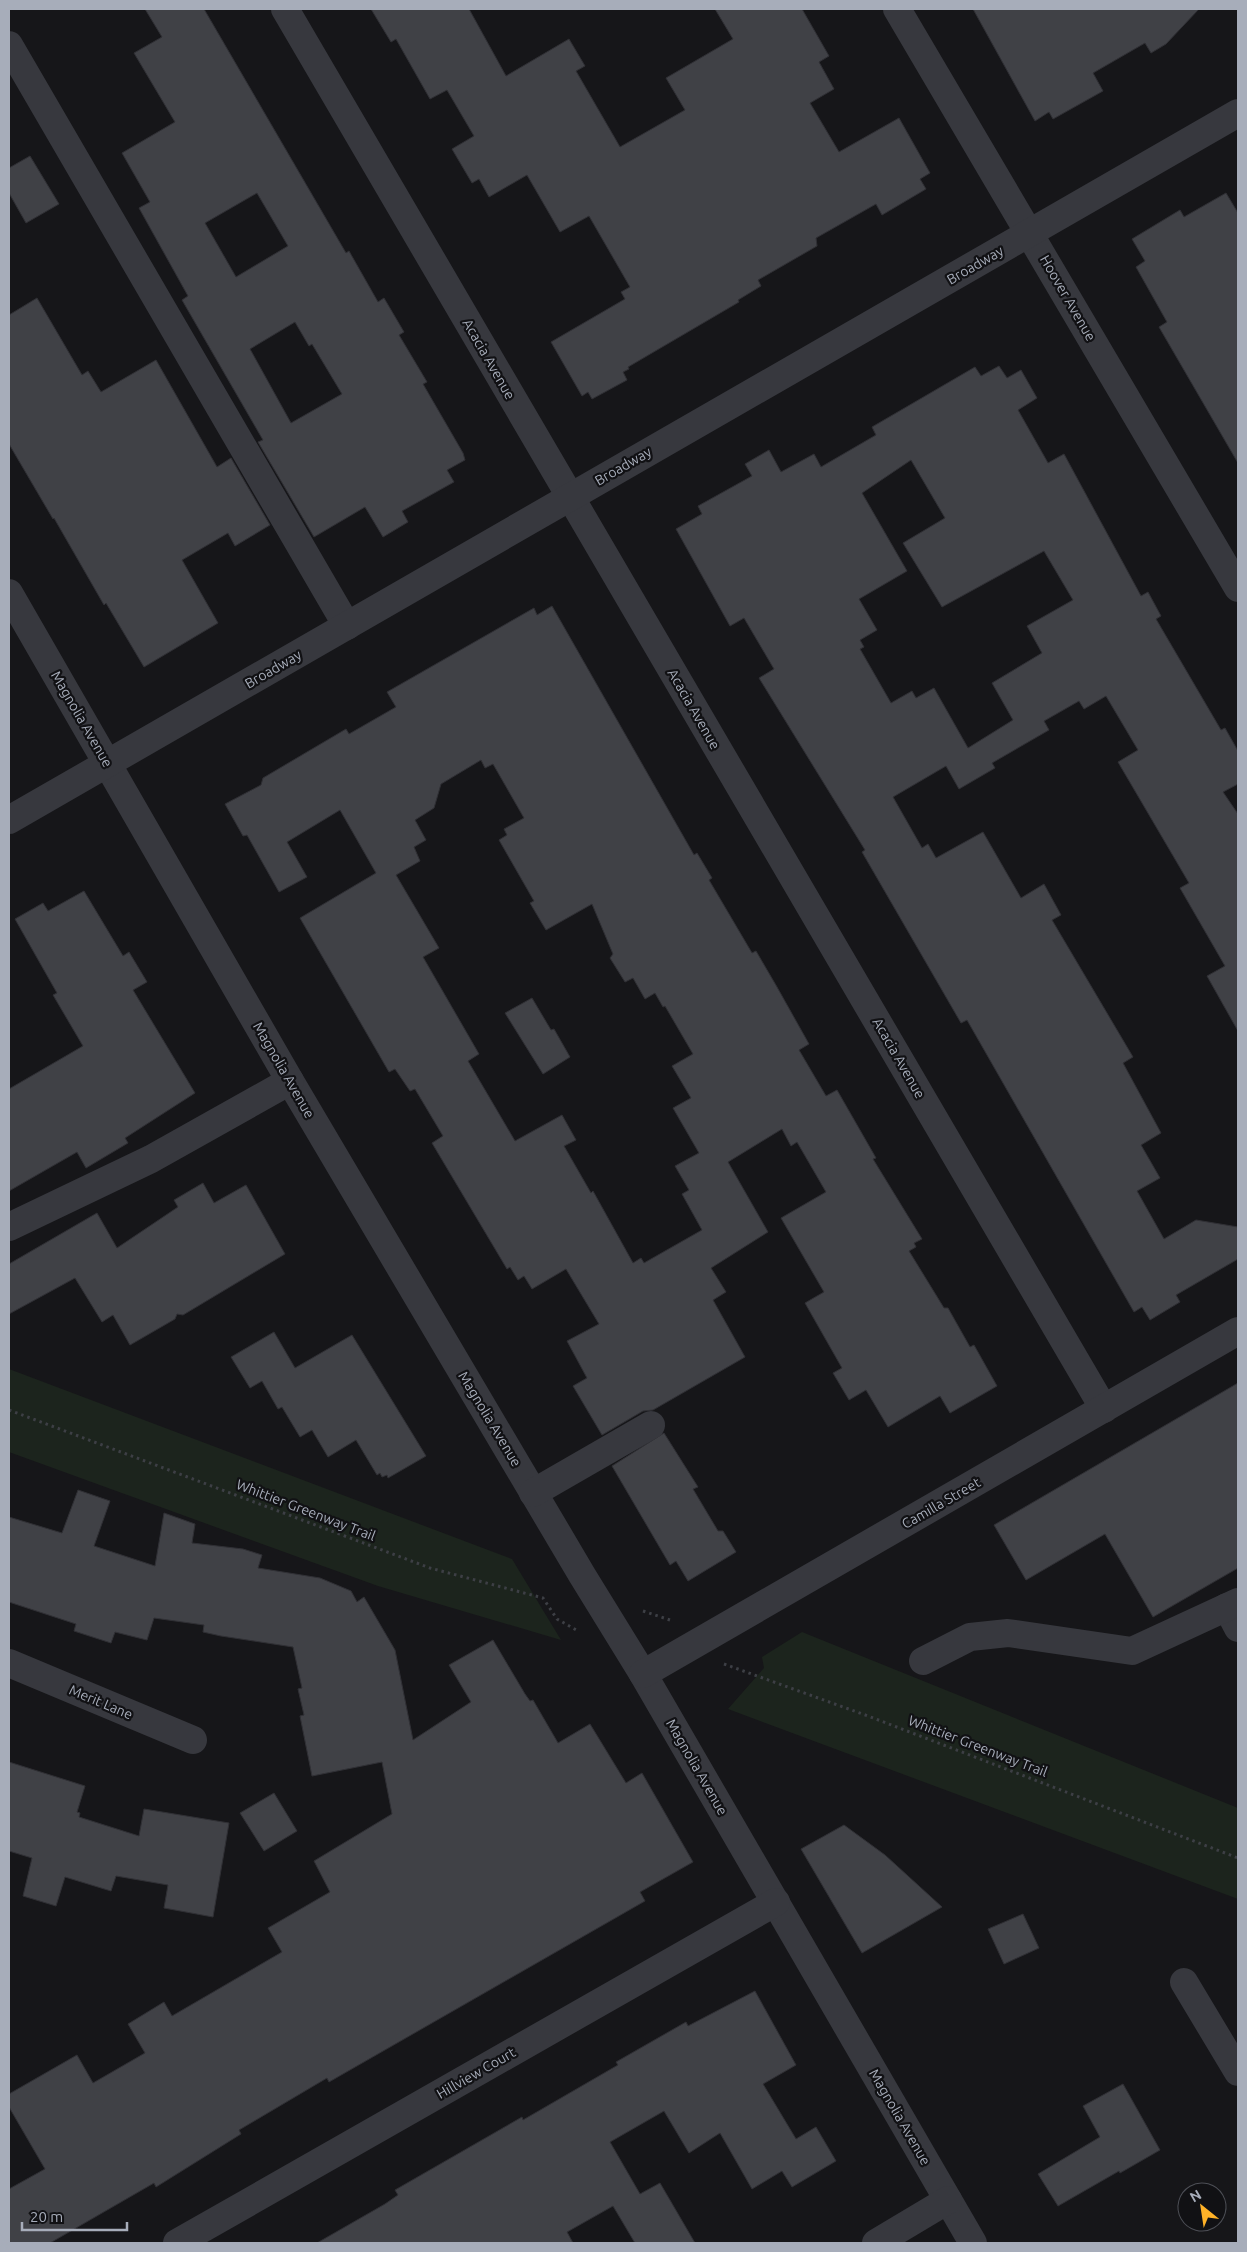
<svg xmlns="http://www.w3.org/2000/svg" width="1247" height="2252" viewBox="0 0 1247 2252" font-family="Ubuntu,sans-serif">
	<rect width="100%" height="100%" fill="#161619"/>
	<g fill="#1c241d">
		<polygon points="9,1369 512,1559 561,1640 378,1586 9,1452"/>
		<polygon points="802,1632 1238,1808 1238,1899 728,1709 764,1668 762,1657"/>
	</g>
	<g fill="#404146" stroke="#303035" fill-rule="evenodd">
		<path d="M145,9H204L346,253L349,251L378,302L384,298L404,332L399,335L427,382L423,384L463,453L465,460L447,470L454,482L402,511L408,522L383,537L365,507L314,537L258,442L263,440L182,300L188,296L139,208L150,202L122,153L175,122L134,53L162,37ZM257,193L288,246L236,277L205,223ZM295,322L309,346L312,344L342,394L291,423L250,349Z"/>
		<polygon points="371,9 469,9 506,76 569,39 585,66 576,71 620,147 685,110 666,78 733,39 715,9 802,9 829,56 819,62 834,89 810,103 839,152 899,118 930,173 920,179 926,189 882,215 876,204 816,238 817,246 758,280 761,286 738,300 739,302 628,367 629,369 623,372 627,380 592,399 588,392 582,396 551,342 625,299 621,292 630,287 589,216 560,232 527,175 489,197 479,179 472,183 452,149 474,136 447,90 430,99 396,39 391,42"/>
		<polygon points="973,9 1199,9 1166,44 1151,53 1145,43 1093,73 1103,91 1053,119 1049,112 1035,121"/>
		<polygon points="30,156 59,204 26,223 9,193 9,168"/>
		<polygon points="1226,193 1238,213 1238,463 1159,327 1167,322 1136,267 1145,261 1132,239 1180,210 1184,217"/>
		<polygon points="37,298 82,375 88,371 101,392 156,360 217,467 231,458 270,525 235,546 228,533 182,560 218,623 144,667 106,603 104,605 54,518 53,519 9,444 9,315"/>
		<path d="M999,366L1007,378L1021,370L1037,398L1018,410L1048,463L1064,454L1141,596L1148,592L1161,616L1156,619L1221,730L1225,728L1238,751V784L1223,792L1238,814V1031L1207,976L1225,966L1180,888L1189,883L1118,762L1138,750L1106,696L1084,709L1079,701L1044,721L1049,730L992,763L995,768L959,789L946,766L893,797L922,848L928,844L936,858L983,832L1021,898L1044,884L1061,915L1052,920L1133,1057L1123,1063L1161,1133L1141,1145L1160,1178L1137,1191L1164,1239L1196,1220L1238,1227V1259L1176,1295L1180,1302L1150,1320L1142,1307L1134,1312L967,1020L961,1023L862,852L865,850L759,678L774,669L744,618L730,626L676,529L702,514L698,506L752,476L745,464L769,450L781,472L814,454L821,467L876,435L872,427L975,367L981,376ZM911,460L945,518L903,543L942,607L1044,551L1073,600L1027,626L1042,653L992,683L1013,720L968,748L934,688L916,698L912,691L891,703L860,649L864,647L860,640L877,630L859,599L907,571L862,493Z"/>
		<path d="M552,606L694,855L697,853L712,878L709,880L752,953L756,951L777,987L809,1044L799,1050L826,1096L837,1090L876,1158L873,1159L922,1239L914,1243L916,1247L909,1251L944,1308H948L970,1347L974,1345L997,1386L950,1413L940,1396L888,1427L866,1390L849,1400L833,1373L842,1368L805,1303L824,1292L781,1218L826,1192L797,1142L791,1146L782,1129L728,1162L768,1232L711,1268L726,1292L713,1300L745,1357L653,1410L643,1411L602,1435L573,1386L587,1378L567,1341L599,1324L566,1269L532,1289L524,1276L518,1280L510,1267L507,1269L432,1143L443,1136L415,1089L410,1091L395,1069L389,1072L300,918L376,873L340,810L287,842L307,877L279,892L247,835L243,836L225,804L261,785L263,778L346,729L349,734L396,707L387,692L534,608L537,615ZM481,760L485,768L493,764L524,818L504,829L507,835L499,840L534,901L530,903L546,930L592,904L613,954L610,958L625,982L633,978L645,999L655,993L663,1007L665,1006L693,1054L672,1066L691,1098L673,1108L699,1153L675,1166L689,1190L682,1194L702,1230L644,1263L641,1258L633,1263L593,1191L591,1193L564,1146L576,1140L562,1115L515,1141L468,1061L479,1054L423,957L439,948L396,875L420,861L414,847L426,840L415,820L434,808L441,784Z"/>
		<polygon points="84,891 123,956 129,952 147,982 133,990 195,1093 125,1138 128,1143 86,1168 77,1152 9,1191 9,1089 83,1046 53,995 57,993 15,919 43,903 48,911"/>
		<polygon points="532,998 551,1030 554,1029 570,1057 543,1074 505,1013"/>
		<polygon points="203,1183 214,1203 246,1185 285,1254 183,1315 177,1314 175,1319 130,1345 113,1315 102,1322 75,1278 9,1314 9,1264 97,1213 117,1248 178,1207 174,1200"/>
		<polygon points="274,1332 295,1368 352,1335 426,1456 388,1478 387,1475 382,1477 380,1473 377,1475 356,1440 328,1457 312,1430 300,1437 282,1407 278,1409 262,1381 250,1388 231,1357"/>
		<polygon points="1238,1383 1238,1568 1153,1617 1105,1534 1026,1580 994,1525"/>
		<polygon points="664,1433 698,1487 693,1489 718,1531 723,1531 736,1552 688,1581 676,1561 670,1565 612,1466"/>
		<polygon points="78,1490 110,1501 94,1546 155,1566 164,1513 195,1524 192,1543 243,1549 262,1555 258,1568 320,1578 351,1591 357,1602 364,1597 395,1650 413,1740 471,1702 449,1665 493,1640 525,1694 530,1701 533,1700 558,1743 590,1724 626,1783 642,1773 693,1862 640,1892 645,1901 329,2082 327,2078 239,2130 241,2134 156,2187 154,2183 50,2243 9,2243 9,2189 45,2169 9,2107 9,2094 77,2055 93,2083 145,2053 128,2024 164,2002 172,2016 282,1952 268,1928 330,1892 314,1861 392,1814 382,1762 312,1776 300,1716 304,1715 298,1689 302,1688 293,1647 221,1636 203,1632 204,1625 154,1618 147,1640 115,1632 111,1643 74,1631 76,1624 9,1602 9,1517 62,1533"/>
		<polygon points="9,1762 85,1786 77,1812 80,1813 79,1817 139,1836 144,1809 229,1823 213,1917 164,1908 168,1885 116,1876 111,1891 65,1877 56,1906 23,1896 32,1858 9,1851"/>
		<polygon points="274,1793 297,1831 264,1851 240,1813"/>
		<polygon points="844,1825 885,1855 942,1907 862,1953 801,1849"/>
		<polygon points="1023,1914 1039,1948 1004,1964 988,1929"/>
		<polygon points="755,1991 796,2065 763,2084 796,2139 816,2127 836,2161 792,2187 782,2171 752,2189 720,2133 689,2153 664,2111 610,2142 640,2194 660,2183 695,2243 635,2243 613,2206 567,2232 573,2243 317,2243 385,2204 398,2195 395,2190 522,2117 523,2120 618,2065 616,2062 686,2022 688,2026"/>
		<polygon points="1123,2084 1160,2150 1120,2173 1119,2171 1058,2206 1038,2174 1100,2137 1083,2106"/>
	</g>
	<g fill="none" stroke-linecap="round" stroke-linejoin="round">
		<g stroke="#3d3f45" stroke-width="3" stroke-dasharray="2.5 4" stroke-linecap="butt">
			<polyline points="9,1410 430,1568 543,1598 557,1619 578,1631"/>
			<polyline points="643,1611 670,1620"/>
			<polyline points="724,1664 868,1716 1238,1858"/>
		</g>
		<g stroke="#37383e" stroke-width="28">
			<polyline points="285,9 1104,1409"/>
			<polyline points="897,9 1238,588"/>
			<polyline points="9,45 347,626"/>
			<polyline points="9,593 290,1081 582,1575 643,1674 973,2243"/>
			<polyline points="9,820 1238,113"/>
			<polyline points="9,1227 151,1159 290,1081"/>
			<polyline points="533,1493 651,1425"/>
			<polyline points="1227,1607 1238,1628"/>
			<polyline points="923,1661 970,1637 1008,1633 1132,1651 1238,1602"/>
			<polyline points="9,1663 193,1740"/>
			<polyline points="643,1674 1238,1331"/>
			<polyline points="1184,1982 1238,2072"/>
			<polyline points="177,2243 776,1902"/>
			<polyline points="876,2243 948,2200"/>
		</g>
	</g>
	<g text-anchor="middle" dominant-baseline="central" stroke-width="4.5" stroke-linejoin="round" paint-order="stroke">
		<g font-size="14" fill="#a7adba" stroke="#111114">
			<text transform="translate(975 265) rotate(-30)">Broadway</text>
			<text transform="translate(1068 298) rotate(60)">Hoover Avenue</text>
			<text transform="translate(489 359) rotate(60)">Acacia Avenue</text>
			<text transform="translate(623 466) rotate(-30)">Broadway</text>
			<text transform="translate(273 669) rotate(-30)">Broadway</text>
			<text transform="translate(694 709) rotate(60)">Acacia Avenue</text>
			<text transform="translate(82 719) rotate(60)">Magnolia Avenue</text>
			<text transform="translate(899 1058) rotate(60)">Acacia Avenue</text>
			<text transform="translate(284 1070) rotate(60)">Magnolia Avenue</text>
			<text transform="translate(490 1419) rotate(59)">Magnolia Avenue</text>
			<text transform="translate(941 1503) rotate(-30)">Camilla Street</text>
			<text transform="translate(306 1510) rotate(21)">Whittier Greenway Trail</text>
			<text transform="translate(101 1702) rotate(23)">Merit Lane</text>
			<text transform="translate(978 1746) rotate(21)">Whittier Greenway Trail</text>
			<text transform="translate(697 1767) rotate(60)">Magnolia Avenue</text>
			<text transform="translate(476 2073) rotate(-30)">Hillview Court</text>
			<text transform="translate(900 2117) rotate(60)">Magnolia Avenue</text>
		</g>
	</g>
	<rect width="1247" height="2252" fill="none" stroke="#a7adba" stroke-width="20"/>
	<g transform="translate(1202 2207) rotate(330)"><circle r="24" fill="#111114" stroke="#4d4f56"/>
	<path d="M0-4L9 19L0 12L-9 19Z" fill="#ffb228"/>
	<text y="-8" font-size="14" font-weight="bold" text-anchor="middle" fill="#a7adba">N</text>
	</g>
	<path d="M22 2222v8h105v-8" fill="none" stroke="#a7adba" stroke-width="2.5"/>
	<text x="30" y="2222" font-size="15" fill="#a7adba" stroke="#111114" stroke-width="4" paint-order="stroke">20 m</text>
</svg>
